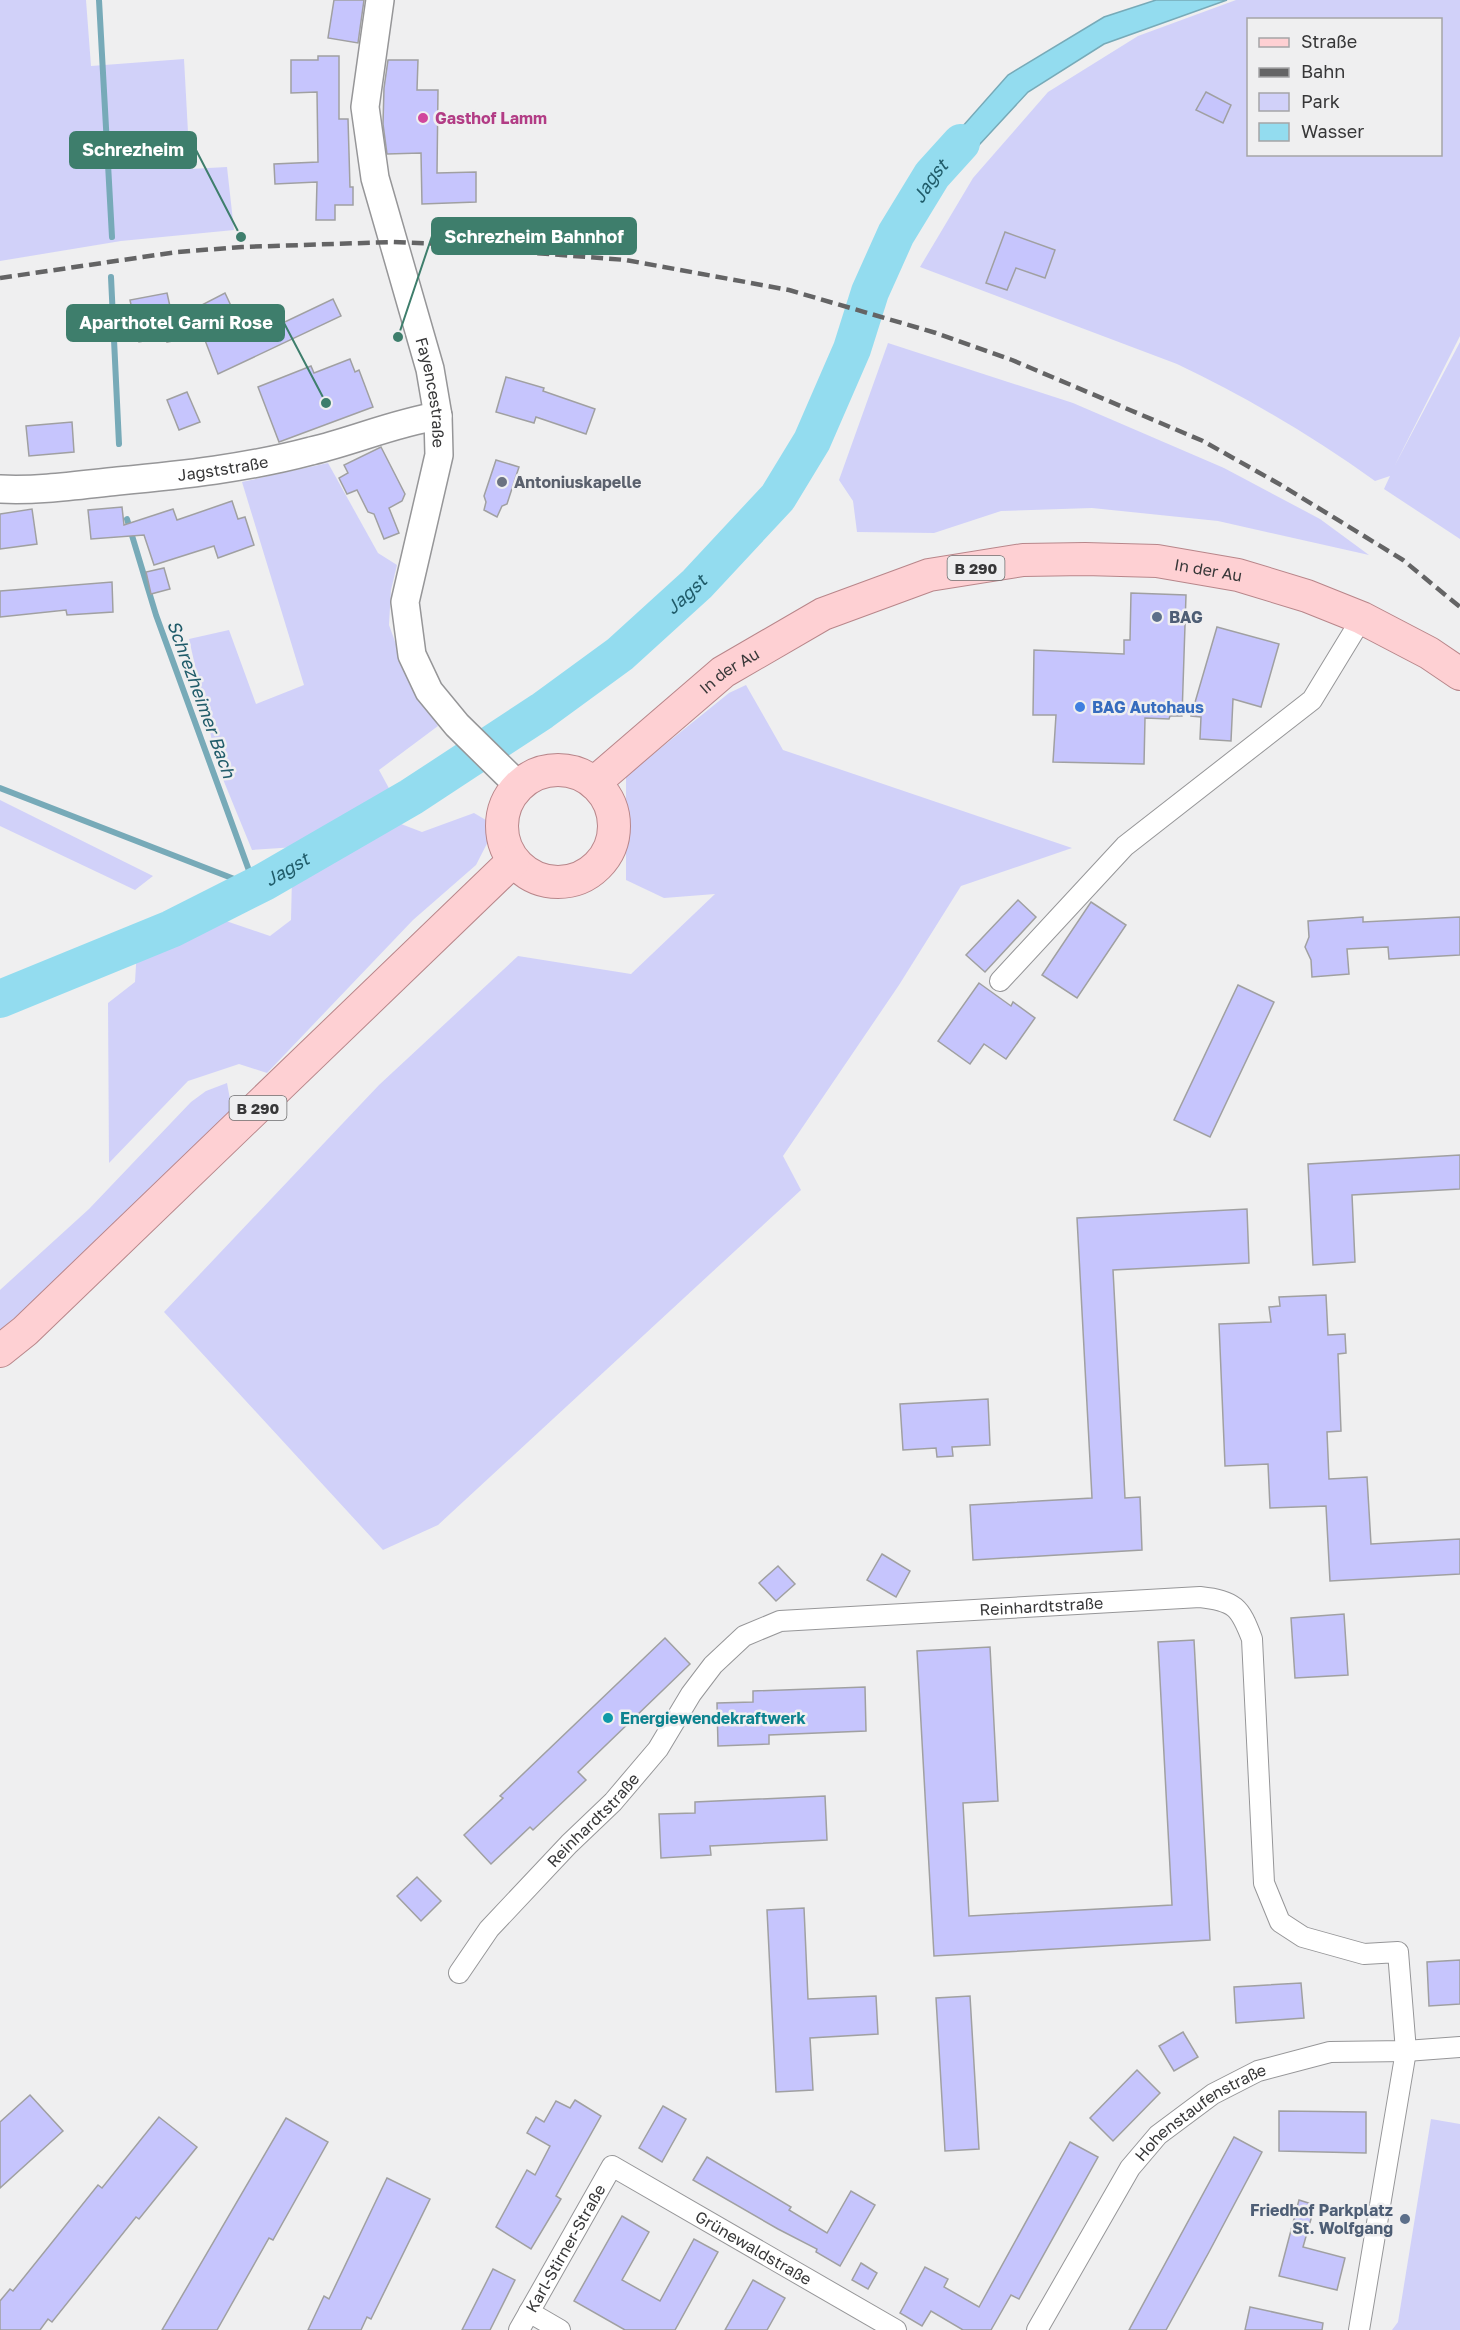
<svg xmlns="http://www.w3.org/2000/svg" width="1460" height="2330" viewBox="0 0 1460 2330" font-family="'Golos Text',sans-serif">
	<rect width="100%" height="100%" fill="#efeff0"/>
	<g fill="#d1d1f9" fill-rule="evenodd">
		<polygon points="0,0 86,0 91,66 184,59 190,169 227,167 234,230 121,241 0,261"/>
		<path d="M1236,0H1460V336L1394,467L1460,342V539L1384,489L1390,476L1375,481C1313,436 1246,397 1177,364L920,267L973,178L1048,92L1138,36ZM1248,20H1440V154H1248Z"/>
		<polygon points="888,343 1073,403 1224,468 1320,519 1369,555 1218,521 1092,508 1001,511 934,533 857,532 853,501 839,480"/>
		<polygon points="328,463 378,553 397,565 391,590 389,625 409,680 438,726 379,770 391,792 296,847 252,850 218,767 189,639 229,630 256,704 304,685 242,482"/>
		<polygon points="746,685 783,750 1072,848 961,886 899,985 783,1156 801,1190 438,1525 383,1550 164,1312 379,1085 518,956 631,974 715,894 664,898 626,880 626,776 729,693"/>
		<polygon points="0,800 4,802 153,876 135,890 0,826"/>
		<polygon points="474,813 496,826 476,865 413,920 267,1073 239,1064 188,1081 109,1163 108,1003 135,982 137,948 226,921 270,936 291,920 292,877 401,824 422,832"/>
		<polygon points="227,1083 232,1110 71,1270 0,1330 0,1290 89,1209 191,1102 206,1091"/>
		<polygon points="1431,2119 1460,2124 1460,2330 1392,2330 1398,2322"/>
	</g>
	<polygon fill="#93dcef" stroke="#77aab8" stroke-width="1.5" points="1156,0 1227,0 1104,44 1028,92 943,184 916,179 1008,75 1104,17"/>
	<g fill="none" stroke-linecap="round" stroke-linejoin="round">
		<g stroke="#77aab8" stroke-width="6">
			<polyline points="99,0 112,237"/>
			<polyline points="111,277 119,444"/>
			<polyline points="127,519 156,615 255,887"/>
			<polyline points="0,788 255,887"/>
		</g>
		<path stroke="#93dcef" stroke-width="38" id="s1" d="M0,999L171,929L264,882L411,797L542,711L620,654L697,584L778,497L812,441L852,349L870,292L896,234L932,175L961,143"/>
	</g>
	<g fill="#c6c5fd" stroke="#a0a0a1" stroke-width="1.5">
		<polygon points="334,0 364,0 358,43 328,38"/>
		<polygon points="318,56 339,56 339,119 348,119 350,187 353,187 353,205 335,205 335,220 316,220 317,182 275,184 274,164 318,162 317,92 291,93 291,60 318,60"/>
		<polygon points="388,60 418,60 417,90 438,90 437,173 476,172 476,202 422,204 421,153 387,154 383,124 384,88"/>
		<polygon points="1206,92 1231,105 1223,123 1196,110"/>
		<polygon points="1005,232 1055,250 1045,278 1016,268 1007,290 986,283"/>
		<polygon points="167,293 173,320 225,293 247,340 333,299 341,316 218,374 203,335 167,342 166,337 139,342 130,300"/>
		<polygon points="350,359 355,372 359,370 373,407 279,442 258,387 311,366 314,373"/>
		<polygon points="506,377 544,388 543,391 595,409 586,434 536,417 534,423 496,412"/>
		<polygon points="187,392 200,422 179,430 167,400"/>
		<polygon points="72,422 74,452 29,456 26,426"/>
		<polygon points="381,447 405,494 402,501 389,508 399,533 384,539 374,514 368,512 357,490 347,494 339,478 348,473 344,465"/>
		<polygon points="496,460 519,467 507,504 502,506 497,517 484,510 486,502 484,496"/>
		<polygon points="232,501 238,519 245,517 254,545 218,558 214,546 154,565 144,535 91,539 88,510 122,507 124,525 173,509 177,520"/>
		<polygon points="32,509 37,544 0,549 0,514"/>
		<polygon points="164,568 170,589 151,594 146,572"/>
		<polygon points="112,582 113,612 67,615 66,610 0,617 0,591"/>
		<polygon points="1131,593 1186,595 1182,716 1170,716 1169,719 1145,718 1144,764 1053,762 1056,715 1033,715 1034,650 1124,654 1124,640 1130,640"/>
		<polygon points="1217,627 1279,644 1261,707 1233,699 1231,741 1200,739 1201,717 1191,716"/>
		<polygon points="1018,900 1036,917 985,972 966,955"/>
		<polygon points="1091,902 1126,925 1077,998 1042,975"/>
		<polygon points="1363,917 1363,922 1460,917 1460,955 1389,959 1388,947 1347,949 1349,974 1312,977 1311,960 1305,947 1309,937 1308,921"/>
		<polygon points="979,983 1011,1006 1013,1002 1035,1018 1006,1059 984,1044 970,1064 938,1041"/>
		<polygon points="1238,985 1274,1002 1210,1137 1174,1120"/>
		<polygon points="1460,1155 1460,1189 1352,1195 1355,1262 1313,1265 1308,1164"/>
		<polygon points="1247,1209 1249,1263 1113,1270 1125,1498 1140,1497 1142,1550 973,1560 970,1505 1092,1498 1077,1218"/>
		<polygon points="1326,1295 1328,1335 1345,1334 1346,1353 1338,1354 1341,1431 1327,1432 1329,1479 1367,1477 1371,1544 1460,1539 1460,1574 1330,1581 1326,1506 1270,1508 1268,1464 1225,1466 1219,1324 1271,1322 1269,1307 1280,1306 1279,1297"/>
		<polygon points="988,1399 990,1445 952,1447 953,1456 937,1457 936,1448 903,1450 900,1404"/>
		<polygon points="882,1554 910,1571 896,1597 867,1580"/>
		<polygon points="778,1566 795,1584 776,1601 759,1583"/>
		<polygon points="1344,1614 1348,1675 1295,1678 1291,1618"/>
		<polygon points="665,1638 690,1664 578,1772 586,1780 533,1830 530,1827 491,1864 464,1835 503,1798 500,1796"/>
		<polygon points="1194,1640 1210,1940 934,1956 917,1651 990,1647 998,1801 963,1803 969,1916 1172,1905 1158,1642"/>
		<polygon points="865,1687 866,1731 769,1735 769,1744 718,1746 717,1703 753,1702 753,1691"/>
		<polygon points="825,1796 827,1840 710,1846 711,1855 661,1858 659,1814 695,1813 695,1802"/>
		<polygon points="417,1877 441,1901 421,1921 397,1896"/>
		<polygon points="804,1908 808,1999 876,1996 878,2034 810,2038 813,2090 776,2092 767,1910"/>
		<polygon points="1460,1960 1460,2004 1429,2006 1427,1962"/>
		<polygon points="1301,1983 1304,2018 1236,2023 1234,1987"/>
		<polygon points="970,1996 979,2149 945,2151 936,1998"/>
		<polygon points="1183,2032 1198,2057 1174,2071 1159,2046"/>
		<polygon points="1137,2070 1160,2093 1113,2141 1090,2118"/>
		<polygon points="30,2095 63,2131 0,2188 0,2122"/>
		<polygon points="575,2100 601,2116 556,2196 561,2199 531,2249 496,2227 527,2170 535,2175 550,2146 527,2133 536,2117 544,2122 556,2101 570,2108"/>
		<polygon points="663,2106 686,2119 662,2162 639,2148"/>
		<polygon points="1279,2111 1366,2112 1366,2153 1279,2151"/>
		<polygon points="159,2117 197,2147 139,2219 136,2217 52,2322 48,2319 40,2330 0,2330 0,2301 10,2289 13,2291 98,2185 102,2188"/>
		<polygon points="286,2118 328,2142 273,2240 269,2238 217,2330 162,2330"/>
		<polygon points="1234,2137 1262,2152 1209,2252 1166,2330 1129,2330"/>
		<polygon points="1070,2142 1098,2157 1019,2299 1011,2295 991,2330 963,2330 931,2311 922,2326 900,2313 925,2267 948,2279 944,2287 979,2307"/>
		<polygon points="707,2157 791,2207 789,2210 827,2233 851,2191 875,2205 840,2266 816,2252 817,2249 778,2229 693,2180"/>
		<polygon points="387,2178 430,2199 371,2319 367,2317 361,2330 308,2330 324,2296 329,2299"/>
		<polygon points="1299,2200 1315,2205 1303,2247 1345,2258 1337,2290 1279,2276"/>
		<polygon points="622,2216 649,2232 622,2280 660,2301 694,2239 718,2252 675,2330 625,2330 574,2301"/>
		<polygon points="861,2263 877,2273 868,2289 852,2280"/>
		<polygon points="493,2269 515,2280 490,2330 462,2330"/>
		<polygon points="753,2280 785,2298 767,2330 725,2330"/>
		<polygon points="1250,2307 1323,2323 1322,2330 1245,2330"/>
	</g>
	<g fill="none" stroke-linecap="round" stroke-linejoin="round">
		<g stroke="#969698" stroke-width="22">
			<g id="street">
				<polyline points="1000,981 1125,846 1312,700 1362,618"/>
				<path id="s2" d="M459,1973L489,1929L569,1844L613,1802L658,1749L691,1694L713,1665L744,1636L780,1621L1200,1597C1235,1601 1240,1607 1252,1639L1264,1883L1280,1922L1303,1937L1364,1954L1398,1952L1406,2051L1359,2330"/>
				<polyline points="529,2312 560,2330"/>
				<path id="s3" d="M519,2330L612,2166L896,2330"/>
				<path id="s4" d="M1037,2330L1130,2168L1158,2135L1213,2094L1258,2071L1330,2052L1406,2051L1460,2047"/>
			</g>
		</g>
		<g stroke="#969698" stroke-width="30">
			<g id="secondary">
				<path id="s5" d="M380,0L365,107L375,178L430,369L438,416L439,455L405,602L412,655L429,691L457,725L519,786"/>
				<path id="s6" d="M0,489C39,491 79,485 118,481C183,475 247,468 311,451C354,441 394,423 438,416"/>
			</g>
		</g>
		<g stroke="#b8868a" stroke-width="34">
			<g id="primary">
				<circle cx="558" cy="826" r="56"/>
				<path id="s7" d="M594,783L723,672L823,614L929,575L1023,560L1085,559L1157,561L1238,575L1307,596L1362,618L1429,653L1460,674"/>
				<polyline points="0,1351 25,1331 513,861"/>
			</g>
		</g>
		<use href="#street" stroke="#fff" stroke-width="20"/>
		<use href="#secondary" stroke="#fff" stroke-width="27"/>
		<use href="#primary" stroke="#fed0d3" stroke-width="32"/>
		<polyline stroke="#646465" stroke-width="4.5" stroke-dasharray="12 6" stroke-linecap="butt" points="0,278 177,252 242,247 393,242 461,245 509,251 626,260 789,290 936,333 1012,360 1203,441 1281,485 1403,560 1460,607"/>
	</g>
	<circle fill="#d1479c" stroke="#efeff0" stroke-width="2" cx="423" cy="118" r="6"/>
	<circle fill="#6b7280" stroke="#efeff0" stroke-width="2" cx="502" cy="482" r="6"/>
	<g fill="#5c6f8a" stroke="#efeff0" stroke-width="2">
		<circle cx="1157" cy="617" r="6"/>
		<circle cx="1405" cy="2219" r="6"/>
	</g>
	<circle fill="#3f7fe0" stroke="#efeff0" stroke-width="2" cx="1080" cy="707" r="6"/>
	<circle fill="#0f9aa8" stroke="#efeff0" stroke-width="2" cx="608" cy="1718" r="6"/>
	<g text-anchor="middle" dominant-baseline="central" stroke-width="5" stroke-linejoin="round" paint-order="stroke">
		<g fill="#efeff0" stroke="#6e6e6f" stroke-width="1.5">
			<rect x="947.5" y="556" width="57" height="24" rx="4.5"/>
			<rect x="229.5" y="1096" width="57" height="24" rx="4.5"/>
		</g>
		<g font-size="15" font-weight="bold" fill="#373738">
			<text x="976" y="568">B 290</text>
			<text x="258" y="1108">B 290</text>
		</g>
		<g font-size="16" font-weight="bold" fill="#b23c85" stroke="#efeff0" text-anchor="start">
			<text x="435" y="118">Gasthof Lamm</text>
		</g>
		<g font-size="16" fill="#373738" stroke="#efeff0">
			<text stroke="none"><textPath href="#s5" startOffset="402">Fayencestraße</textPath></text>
			<text stroke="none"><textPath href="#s6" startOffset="224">Jagststraße</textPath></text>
			<text stroke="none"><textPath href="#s7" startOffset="680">In der Au</textPath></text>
			<text stroke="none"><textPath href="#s7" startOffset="176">In der Au</textPath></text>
			<text stroke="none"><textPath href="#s2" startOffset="744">Reinhardtstraße</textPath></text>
			<text stroke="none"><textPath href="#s2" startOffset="204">Reinhardtstraße</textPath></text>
			<text stroke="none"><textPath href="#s4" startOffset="278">Hohenstaufenstraße</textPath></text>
			<text stroke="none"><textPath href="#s3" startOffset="94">Karl-Stirner-Straße</textPath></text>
			<text stroke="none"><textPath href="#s3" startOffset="352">Grünewaldstraße</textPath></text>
		</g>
		<g font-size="16" font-weight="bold" fill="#5b616d" stroke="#efeff0" text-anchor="start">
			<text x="514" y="482">Antoniuskapelle</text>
		</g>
		<g font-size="16" font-weight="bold" fill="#4e5e75" stroke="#efeff0" text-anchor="start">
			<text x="1169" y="617">BAG</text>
			<text x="1393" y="2210" text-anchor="end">Friedhof Parkplatz<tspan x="1393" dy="18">St. Wolfgang</tspan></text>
		</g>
		<g font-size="16" font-weight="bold" fill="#366cbe" stroke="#efeff0" text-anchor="start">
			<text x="1092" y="707">BAG Autohaus</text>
		</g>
		<g font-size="16" font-weight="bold" fill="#0d838f" stroke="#efeff0" text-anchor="start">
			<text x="620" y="1718">Energiewendekraftwerk</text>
		</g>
		<g font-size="18" font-style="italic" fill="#205c6a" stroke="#efeff0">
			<text stroke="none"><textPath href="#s1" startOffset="1287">Jagst</textPath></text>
			<text stroke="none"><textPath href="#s1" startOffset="801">Jagst</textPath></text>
			<text transform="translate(202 699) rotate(70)">Schrezheimer Bach</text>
			<text stroke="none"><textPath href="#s1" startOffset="315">Jagst</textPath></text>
		</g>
	</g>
	<path fill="none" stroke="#3e7e6c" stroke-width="2" d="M241 237L196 150M398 337L432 236M326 403L284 323"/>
	<g fill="#3e7e6c" stroke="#efeff0" stroke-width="2">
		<circle cx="241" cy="237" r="6"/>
		<circle cx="398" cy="337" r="6"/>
		<circle cx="326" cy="403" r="6"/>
	</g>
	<g fill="#3e7e6c" stroke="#3e7e6c" stroke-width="2">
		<rect x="70" y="132" width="126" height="36" rx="6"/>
		<rect x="432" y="218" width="204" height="36" rx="6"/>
		<rect x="67" y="305" width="217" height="36" rx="6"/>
	</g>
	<g font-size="18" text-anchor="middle" font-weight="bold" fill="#fff">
		<text x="133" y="156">Schrezheim</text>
		<text x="534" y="243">Schrezheim Bahnhof</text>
		<text x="176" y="329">Aparthotel Garni Rose</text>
	</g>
	<rect x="1247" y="18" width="195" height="138" fill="#efeff0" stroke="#a5a5a6" stroke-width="1.5"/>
	<rect x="1259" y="38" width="30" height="9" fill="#fed0d3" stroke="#a5a5a6" stroke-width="1.5"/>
	<text x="1301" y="48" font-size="18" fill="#373738">Straße</text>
	<rect x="1259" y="68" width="30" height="9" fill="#646465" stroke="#a5a5a6" stroke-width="1.5"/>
	<text x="1301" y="78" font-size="18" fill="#373738">Bahn</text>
	<rect x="1259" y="93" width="30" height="18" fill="#d1d1f9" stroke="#a5a5a6" stroke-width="1.5"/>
	<text x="1301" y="108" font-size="18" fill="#373738">Park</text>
	<rect x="1259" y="123" width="30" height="18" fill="#93dcef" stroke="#a5a5a6" stroke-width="1.5"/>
	<text x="1301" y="138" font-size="18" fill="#373738">Wasser</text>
</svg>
